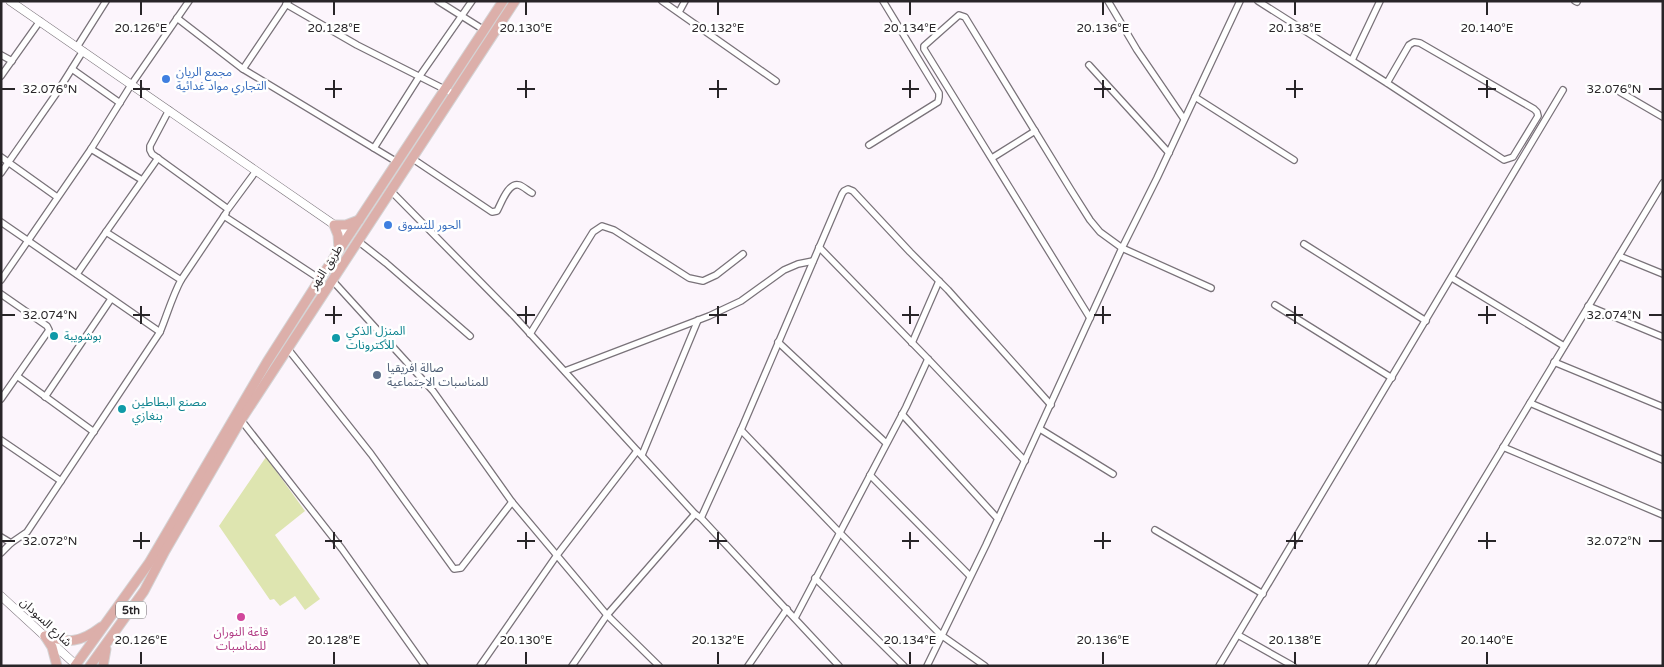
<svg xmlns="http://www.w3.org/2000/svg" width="1664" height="667" viewBox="0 0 1664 667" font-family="'Varela Round','Noto Sans Arabic',sans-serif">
	<rect width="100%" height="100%" fill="#fcf5fc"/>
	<polygon fill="#dee5b0" points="266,457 305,511 275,535 320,599 305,610 295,596 280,606 274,599 270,600 219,526"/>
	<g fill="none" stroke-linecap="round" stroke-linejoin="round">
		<g stroke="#797279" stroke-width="8">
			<g id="street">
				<polyline points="438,1 484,30"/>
				<polyline points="662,1 776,81"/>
				<polyline points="1108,1 1137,50 1184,119"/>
				<polyline points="1258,1 1387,83 1504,160 1513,157 1538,116 1537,112 1534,109 1420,43 1414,42 1409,45 1387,83"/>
				<polyline points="1575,1 1577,2"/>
				<polyline points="286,4 357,45 454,94"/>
				<polyline points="679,12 685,1"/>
				<polyline points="177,18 243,69 397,162"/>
				<polyline points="77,47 106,1"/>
				<polyline points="1,55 12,61"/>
				<polyline points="1352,60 1380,1"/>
				<polyline points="1089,65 1169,153"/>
				<polyline points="72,69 120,103"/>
				<polyline points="243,69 288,2"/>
				<polyline points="1,76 40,21"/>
				<polyline points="1620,92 1663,117"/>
				<polyline points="1195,97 1294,160"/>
				<polyline points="169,110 150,146 150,150 152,154 228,209 256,171"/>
				<polyline points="869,145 938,102 939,97 939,93 883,1"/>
				<polyline points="374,148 419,77 472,1"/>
				<polyline points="91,149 142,180"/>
				<polyline points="1,157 57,197"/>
				<polyline points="992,158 1035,131"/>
				<path d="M413,159L492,212L497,211C501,204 508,182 519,185C523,186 528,191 532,193"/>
				<polyline points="1,173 56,94 83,51"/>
				<polyline points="391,191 514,316 695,514 701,518 839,666"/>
				<polyline points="224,216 320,279"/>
				<polyline points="1,222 160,332"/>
				<polyline points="358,241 386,263 470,336"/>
				<polyline points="1304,244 1426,321"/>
				<polyline points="819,247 928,359 1025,461"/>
				<polyline points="1619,256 1663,274"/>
				<polyline points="77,274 106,232"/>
				<polyline points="1452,278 1564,346"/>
				<polyline points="1,280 91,149 131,85 189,1"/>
				<polyline points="181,280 226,213"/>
				<polyline points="332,280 433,391 512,502 607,615 659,666"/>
				<polyline points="1,294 47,326 49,330 1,399"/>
				<polyline points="1275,305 1392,378"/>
				<polyline points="1588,306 1663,337"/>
				<polyline points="1090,318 924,49 924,46 959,15 965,17 1071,190 1090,220 1100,232 1122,248 1211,288"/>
				<polyline points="530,334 593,232 602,226 614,230 689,278 703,281 716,275 743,254"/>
				<polyline points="778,342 886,443"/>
				<polyline points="912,343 939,281"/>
				<polyline points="288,349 371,454 454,569 461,568 512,502"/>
				<polyline points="1554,362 1663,407"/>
				<polyline points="565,371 709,316 741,301 784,270 798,264 813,261"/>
				<polyline points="17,376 94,432"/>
				<polyline points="45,397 111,299"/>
				<polyline points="1530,403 1663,460"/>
				<polyline points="902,414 998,519"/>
				<polyline points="241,420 342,549 425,666"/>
				<polyline points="1040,429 1113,474"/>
				<polyline points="741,430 839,532 941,635 985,666"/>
				<polyline points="1,440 61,481"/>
				<polyline points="1503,447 1663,515"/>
				<polyline points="642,455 698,320"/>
				<polyline points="870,475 970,576"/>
				<polyline points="701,518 741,430 842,194 844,191 848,189 853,191 910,252 948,290 1051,405"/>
				<polyline points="1155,530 1263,594"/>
				<polyline points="1,537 11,543"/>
				<path d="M1,553L11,543L27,532L160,332C167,315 172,297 181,280L106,232L158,158"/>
				<polyline points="815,578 904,666"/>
				<polyline points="795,618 906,407 928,359"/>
				<polyline points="1238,635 1293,666"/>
				<polyline points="480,666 557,555 637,451"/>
				<polyline points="572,666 607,615 695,514"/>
				<polyline points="748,666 787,609"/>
				<polyline points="927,666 986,545 1122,248 1157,178 1240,1"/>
				<polyline points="1219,666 1563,90"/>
				<polyline points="1371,666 1663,183"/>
			</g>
		</g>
		<g stroke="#797279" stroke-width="9">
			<g id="secondary">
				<polyline points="10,1 349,235"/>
				<polyline points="1,596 76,665"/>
			</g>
		</g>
		<g stroke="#d4d3d4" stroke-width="11">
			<g id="primary">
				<polyline points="339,249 338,235 334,225 346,225 359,220"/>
				<path d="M45,636C69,643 80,643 101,627"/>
				<polyline points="45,636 52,647 57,666"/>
				<polyline points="75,666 149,563 267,362 320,279 503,1"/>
				<polyline points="90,666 144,591 165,551 241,420 515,1"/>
				<polyline points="103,666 106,649"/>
			</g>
		</g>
		<use href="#street" stroke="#fff" stroke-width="5.5"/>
		<use href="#secondary" stroke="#fff" stroke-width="8"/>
		<use href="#primary" stroke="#dcafaa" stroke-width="9"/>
	</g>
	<path fill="none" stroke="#282528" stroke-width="2" d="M141,2V15M334,2V15M526,2V15M718,2V15M910,2V15M1103,2V15M1295,2V15M1487,2V15M141,80V98M334,80V98M526,80V98M718,80V98M910,80V98M1103,80V98M1295,80V98M1487,80V98M2,89H15M133,89H150M325,89H342M517,89H535M709,89H727M902,89H919M1094,89H1111M1286,89H1303M1478,89H1496M1649,89H1662M141,306V324M334,306V324M526,306V324M718,306V324M910,306V324M1103,306V324M1295,306V324M1487,306V324M2,315H15M133,315H150M325,315H342M517,315H535M709,315H727M902,315H919M1094,315H1111M1286,315H1303M1478,315H1496M1649,315H1662M141,532V549M334,532V549M526,532V549M718,532V549M910,532V549M1103,532V549M1295,532V549M1487,532V549M2,541H15M133,541H150M325,541H342M517,541H535M709,541H727M902,541H919M1094,541H1111M1286,541H1303M1478,541H1496M1649,541H1662M141,652V664M334,652V664M526,652V664M718,652V664M910,652V664M1103,652V664M1295,652V664M1487,652V664"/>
	<g fill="#3f7fe0" stroke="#fff" stroke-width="2">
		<circle cx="166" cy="79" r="5"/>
		<circle cx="388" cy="225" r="5"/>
	</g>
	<g fill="#0f9aa8" stroke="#fff" stroke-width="2">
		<circle cx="54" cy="336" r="5"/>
		<circle cx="336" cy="338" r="5"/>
		<circle cx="122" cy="409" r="5"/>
	</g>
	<circle fill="#5c6f8a" stroke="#fff" stroke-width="2" cx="377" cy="375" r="5"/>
	<circle fill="#d1479c" stroke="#fff" stroke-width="2" cx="241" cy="617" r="5"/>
	<g text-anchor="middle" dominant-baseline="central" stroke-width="5" stroke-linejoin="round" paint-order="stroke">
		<rect fill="#fff" stroke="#686668" stroke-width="1" x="116" y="601.5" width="30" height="17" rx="4"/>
		<g font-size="11" font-weight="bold" fill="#282528">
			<text x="131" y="610">5th</text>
		</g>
		<g font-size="12" fill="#366cbe" stroke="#fff" text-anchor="start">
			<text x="176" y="72">مجمع الريان<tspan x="176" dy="14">التجاري مواد غدائية</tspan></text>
			<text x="398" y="225">الحور للتسوق</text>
		</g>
		<g font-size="12" fill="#282528" stroke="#fff">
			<text transform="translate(326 267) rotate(-57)">طريق النهر</text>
			<text transform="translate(46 622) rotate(43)">شارع السودان</text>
		</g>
		<g font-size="12" fill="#0d838f" stroke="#fff" text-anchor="start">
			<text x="346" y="331">المنزل الذكي<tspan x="346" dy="14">للأكترونات</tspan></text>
			<text x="64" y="336">بوشويبة</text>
			<text x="132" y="402">مصنع البطاطين<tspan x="132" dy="14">بنغازي</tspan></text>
		</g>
		<g font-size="12" fill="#4e5e75" stroke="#fff" text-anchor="start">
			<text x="387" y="368">صالة افريقيا<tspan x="387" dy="14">للمناسبات الاجتماعية</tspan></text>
		</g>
		<g font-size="12" fill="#b23c85" stroke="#fff">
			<text x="241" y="632">قاعة النوران<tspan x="241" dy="14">للمناسبات</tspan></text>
		</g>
	</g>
	<g font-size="12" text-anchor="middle" fill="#282528" stroke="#fff" stroke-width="5" stroke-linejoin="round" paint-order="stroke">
		<text x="141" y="32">20.126°E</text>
		<text x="334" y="32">20.128°E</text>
		<text x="526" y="32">20.130°E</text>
		<text x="718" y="32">20.132°E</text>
		<text x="910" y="32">20.134°E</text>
		<text x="1103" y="32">20.136°E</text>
		<text x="1295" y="32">20.138°E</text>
		<text x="1487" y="32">20.140°E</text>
		<text x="50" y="93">32.076°N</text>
		<text x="1614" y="93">32.076°N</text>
		<text x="50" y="319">32.074°N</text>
		<text x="1614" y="319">32.074°N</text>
		<text x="50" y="545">32.072°N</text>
		<text x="1614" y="545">32.072°N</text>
		<text x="141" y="644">20.126°E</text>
		<text x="334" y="644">20.128°E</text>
		<text x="526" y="644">20.130°E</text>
		<text x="718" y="644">20.132°E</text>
		<text x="910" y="644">20.134°E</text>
		<text x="1103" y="644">20.136°E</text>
		<text x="1295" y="644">20.138°E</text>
		<text x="1487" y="644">20.140°E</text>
	</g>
	<rect width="1664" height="667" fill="none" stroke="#282528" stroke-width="5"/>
</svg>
